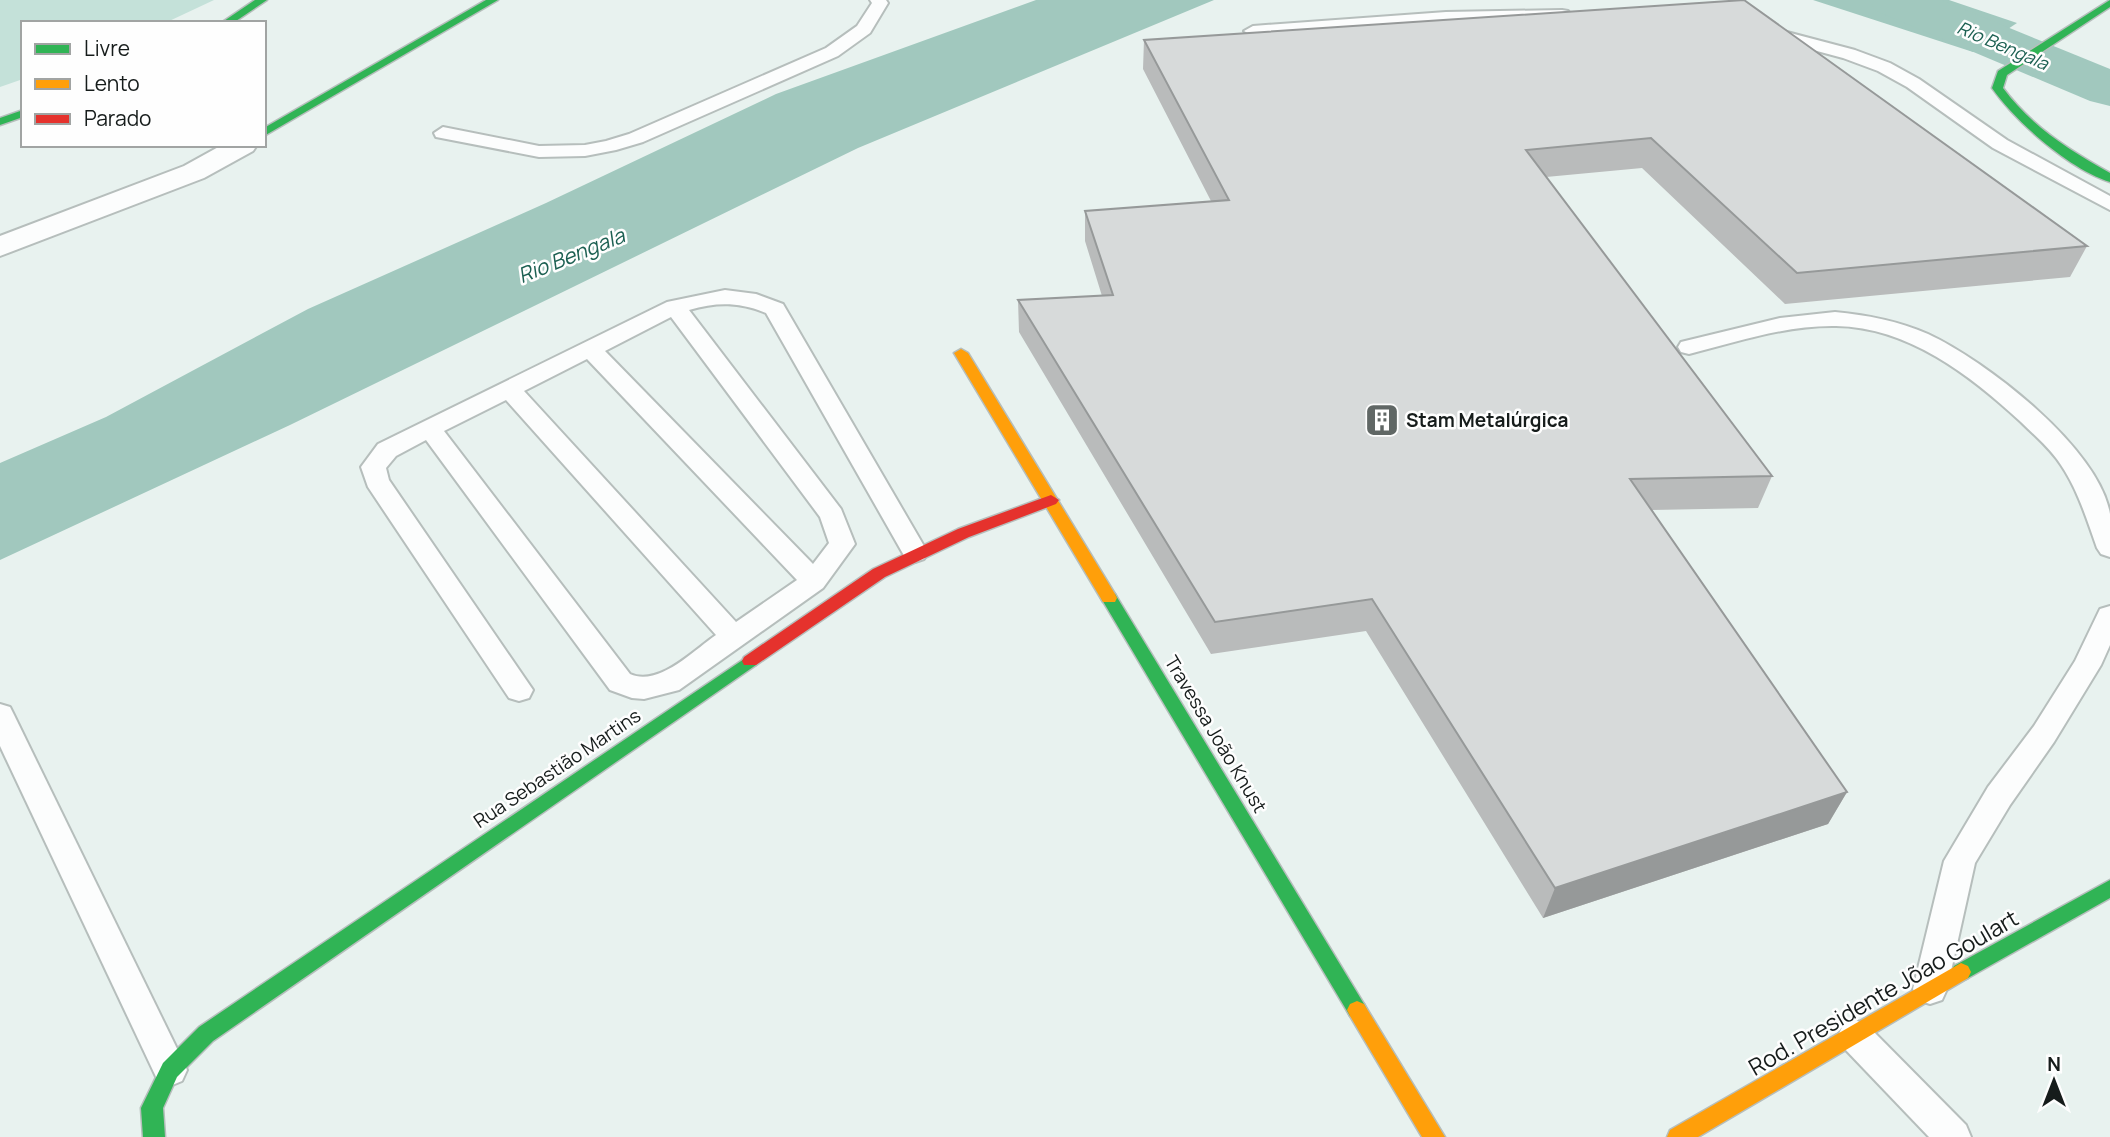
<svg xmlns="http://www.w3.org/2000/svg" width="2110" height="1137" viewBox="0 0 2110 1137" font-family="Manrope,sans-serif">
	<rect width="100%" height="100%" fill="#e8f2ef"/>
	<polygon fill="#c4e1d9" points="0,0 214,0 165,23 23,23 23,79 0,87"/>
	<g fill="#a1c8be">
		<polygon points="1036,0 1214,0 858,148 290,425 0,560 0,463 106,417 308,309 546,203 776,94"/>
		<polygon points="1813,0 1949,0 2017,23 1973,52"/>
	</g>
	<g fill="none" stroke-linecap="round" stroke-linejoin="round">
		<polygon fill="#a1c8be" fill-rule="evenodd" points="1869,0 1941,0 2110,69 2110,106 2090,101 1876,11"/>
		<g stroke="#b6bebc" stroke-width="4">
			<g id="lane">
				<polygon points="870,0 886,0 888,3 870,33 838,56 643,142 616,150 585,156 539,157 436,137 434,133 443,127 539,146 585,145 606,141 629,134 826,48 857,26 872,3"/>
				<polygon points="1562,10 1568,11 1571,15 1568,19 1407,24 1253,36 1244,31 1253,26 1446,12"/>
				<polygon points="1764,26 1855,50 1890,63 1919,79 2007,140 2110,196 2110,210 1993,148 1907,87 1878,71 1843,58 1758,35 1755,31"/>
				<path d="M725,290L756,294L783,304L928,553L924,559L915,562L906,559L766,313C739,302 717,302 689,310L841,509L855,544L823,588L679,690L644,699L632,698L610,690L426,440L396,456L386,468L389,480L533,690L529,698L519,701L509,698L368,487L361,467L378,444L667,302ZM671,317L820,517L829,543L813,564L605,351ZM587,359L797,580L736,622L524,391ZM506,400L716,635C694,650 659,687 630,674L444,431Z"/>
				<path d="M1835,312C1867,315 1898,321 1928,334C1986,361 2099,448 2110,514C2110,528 2110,543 2110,557L2101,554L2097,548C2087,520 2078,490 2061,465C2050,448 2035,436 2021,422C1970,375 1908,327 1836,326C1786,325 1737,342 1689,354L1681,352L1678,347L1681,342L1780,318Z"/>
				<polygon points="2110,606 2110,645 2101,665 2054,742 2010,805 1975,863 1947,989 1942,1000 1930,1004 1918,1000 1913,989 1944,861 1988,787 2034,726 2075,661 2100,609"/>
				<polygon points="0,704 10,707 14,715 182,1059 187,1070 182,1081 170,1086 158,1081 0,746"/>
				<polygon points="1855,1020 1867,1025 1966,1125 1971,1137 1929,1137 1843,1047 1838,1036 1843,1025"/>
			</g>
		</g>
		<g stroke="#b6bebc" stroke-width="4">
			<polygon id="street" points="222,145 257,145 253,151 204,178 0,256 0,236 184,166"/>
		</g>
		<g stroke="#b6bebc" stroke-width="3">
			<g id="fast">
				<polygon points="255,0 267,0 233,23 221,23"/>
				<polygon points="486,0 498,0 264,136 264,128"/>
				<path d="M2110,0V7L2007,75L2003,88C2031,126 2069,150 2110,173V182C2069,169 2016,122 1992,88L1998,71Z"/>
				<polygon points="23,110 23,117 0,125 0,118"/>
				<polygon points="1109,592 1115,594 1364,1004 1367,1010 1364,1016 1357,1019 1350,1016 1101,598"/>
				<polygon points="750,655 756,657 758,661 756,665 213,1041 177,1077 163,1108 165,1137 143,1137 141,1108 163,1063 199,1027"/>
				<polygon points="2110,880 2110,898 1968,978 1961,981 1954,978 1951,972 1954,966"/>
			</g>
		</g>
		<g stroke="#b6bebc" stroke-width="3">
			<g id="slow">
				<polygon points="961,349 968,353 1115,594 1117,598 1115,602 1103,602 954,353"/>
				<polygon points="1961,963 1968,966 1971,972 1968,978 1698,1137 1667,1137 1670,1130"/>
				<polygon points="1357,1001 1364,1004 1445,1137 1422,1137 1350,1016 1347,1010 1350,1004"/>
			</g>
		</g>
		<g stroke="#b6bebc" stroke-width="3">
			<polygon id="jam" points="1051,495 1059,500 1056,504 969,537 885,577 756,665 744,665 742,661 744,657 873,569 958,529"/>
		</g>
		<use href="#lane" fill="#fcfdfd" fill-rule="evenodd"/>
		<use href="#street" fill="#fcfdfd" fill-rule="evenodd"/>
		<use href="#fast" fill="#30b455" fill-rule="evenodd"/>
		<use href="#slow" fill="#ff9f0a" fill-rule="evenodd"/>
		<use href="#jam" fill="#e5322d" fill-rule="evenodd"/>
	</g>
	<polygon fill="#b9bbbb" points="1744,0 2087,246 2070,277 1785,304 1642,168 1546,177 1772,476 1758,508 1652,510 1847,792 1828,824 1543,918 1366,631 1211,654 1019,332 1018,300 1102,296 1085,241 1085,211 1211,201 1143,69 1144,40"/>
	<polygon fill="#969999" points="1847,792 1828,824 1543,918 1555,888"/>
	<polygon fill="#d7dada" stroke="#969999" stroke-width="2" points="1744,0 2087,246 1797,273 1651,138 1526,150 1772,476 1630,479 1847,792 1555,888 1372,599 1215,622 1018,300 1113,295 1085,211 1229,200 1144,40"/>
	<defs>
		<g id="building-square" transform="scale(1.75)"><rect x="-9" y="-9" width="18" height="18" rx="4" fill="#606765" stroke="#fefefe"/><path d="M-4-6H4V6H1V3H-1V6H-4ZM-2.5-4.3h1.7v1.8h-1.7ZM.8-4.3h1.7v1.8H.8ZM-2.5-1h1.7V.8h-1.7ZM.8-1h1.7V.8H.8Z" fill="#fff"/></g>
	</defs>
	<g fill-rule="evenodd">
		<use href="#building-square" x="1382" y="420"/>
	</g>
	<g text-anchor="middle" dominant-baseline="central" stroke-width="5" stroke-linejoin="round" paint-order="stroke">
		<g font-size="18" font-style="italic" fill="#1c6052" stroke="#fefefe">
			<text transform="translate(2003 45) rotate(23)">Rio Bengala</text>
		</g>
		<g font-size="19" font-weight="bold" fill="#161c1b" stroke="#fefefe" text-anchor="start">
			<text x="1406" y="420">Stam Metalúrgica</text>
		</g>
		<g font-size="19" fill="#161c1b" stroke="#fefefe">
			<text transform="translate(1216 734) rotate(59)">Travessa João Knust</text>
			<text transform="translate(557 768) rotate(-34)">Rua Sebastião Martins</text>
		</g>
		<g font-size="21" font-style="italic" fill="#1c6052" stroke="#fefefe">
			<text transform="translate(571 255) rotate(-22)">Rio Bengala</text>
		</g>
		<g font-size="23" fill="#161c1b" stroke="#fefefe">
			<text transform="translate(1883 992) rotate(-30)">Rod. Presidente Jõao Goulart</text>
		</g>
	</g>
	<rect x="21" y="21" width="245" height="126" fill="#fefefe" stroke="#a1a4a3" stroke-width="2"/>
	<rect x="35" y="44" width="35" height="10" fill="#30b455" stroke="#a1a4a3" stroke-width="2"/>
	<text x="84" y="56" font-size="21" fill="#161c1b">Livre</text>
	<rect x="35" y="79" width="35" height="10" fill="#ff9f0a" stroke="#a1a4a3" stroke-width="2"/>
	<text x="84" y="91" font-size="21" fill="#161c1b">Lento</text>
	<rect x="35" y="114" width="35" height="10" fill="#e5322d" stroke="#a1a4a3" stroke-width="2"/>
	<text x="84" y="126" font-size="21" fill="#161c1b">Parado</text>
	<g transform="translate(2054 1081)" stroke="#fefefe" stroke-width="5" paint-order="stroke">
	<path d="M0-5L12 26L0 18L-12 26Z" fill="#161c1b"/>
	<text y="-10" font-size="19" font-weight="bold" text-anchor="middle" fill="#161c1b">N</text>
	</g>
</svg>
